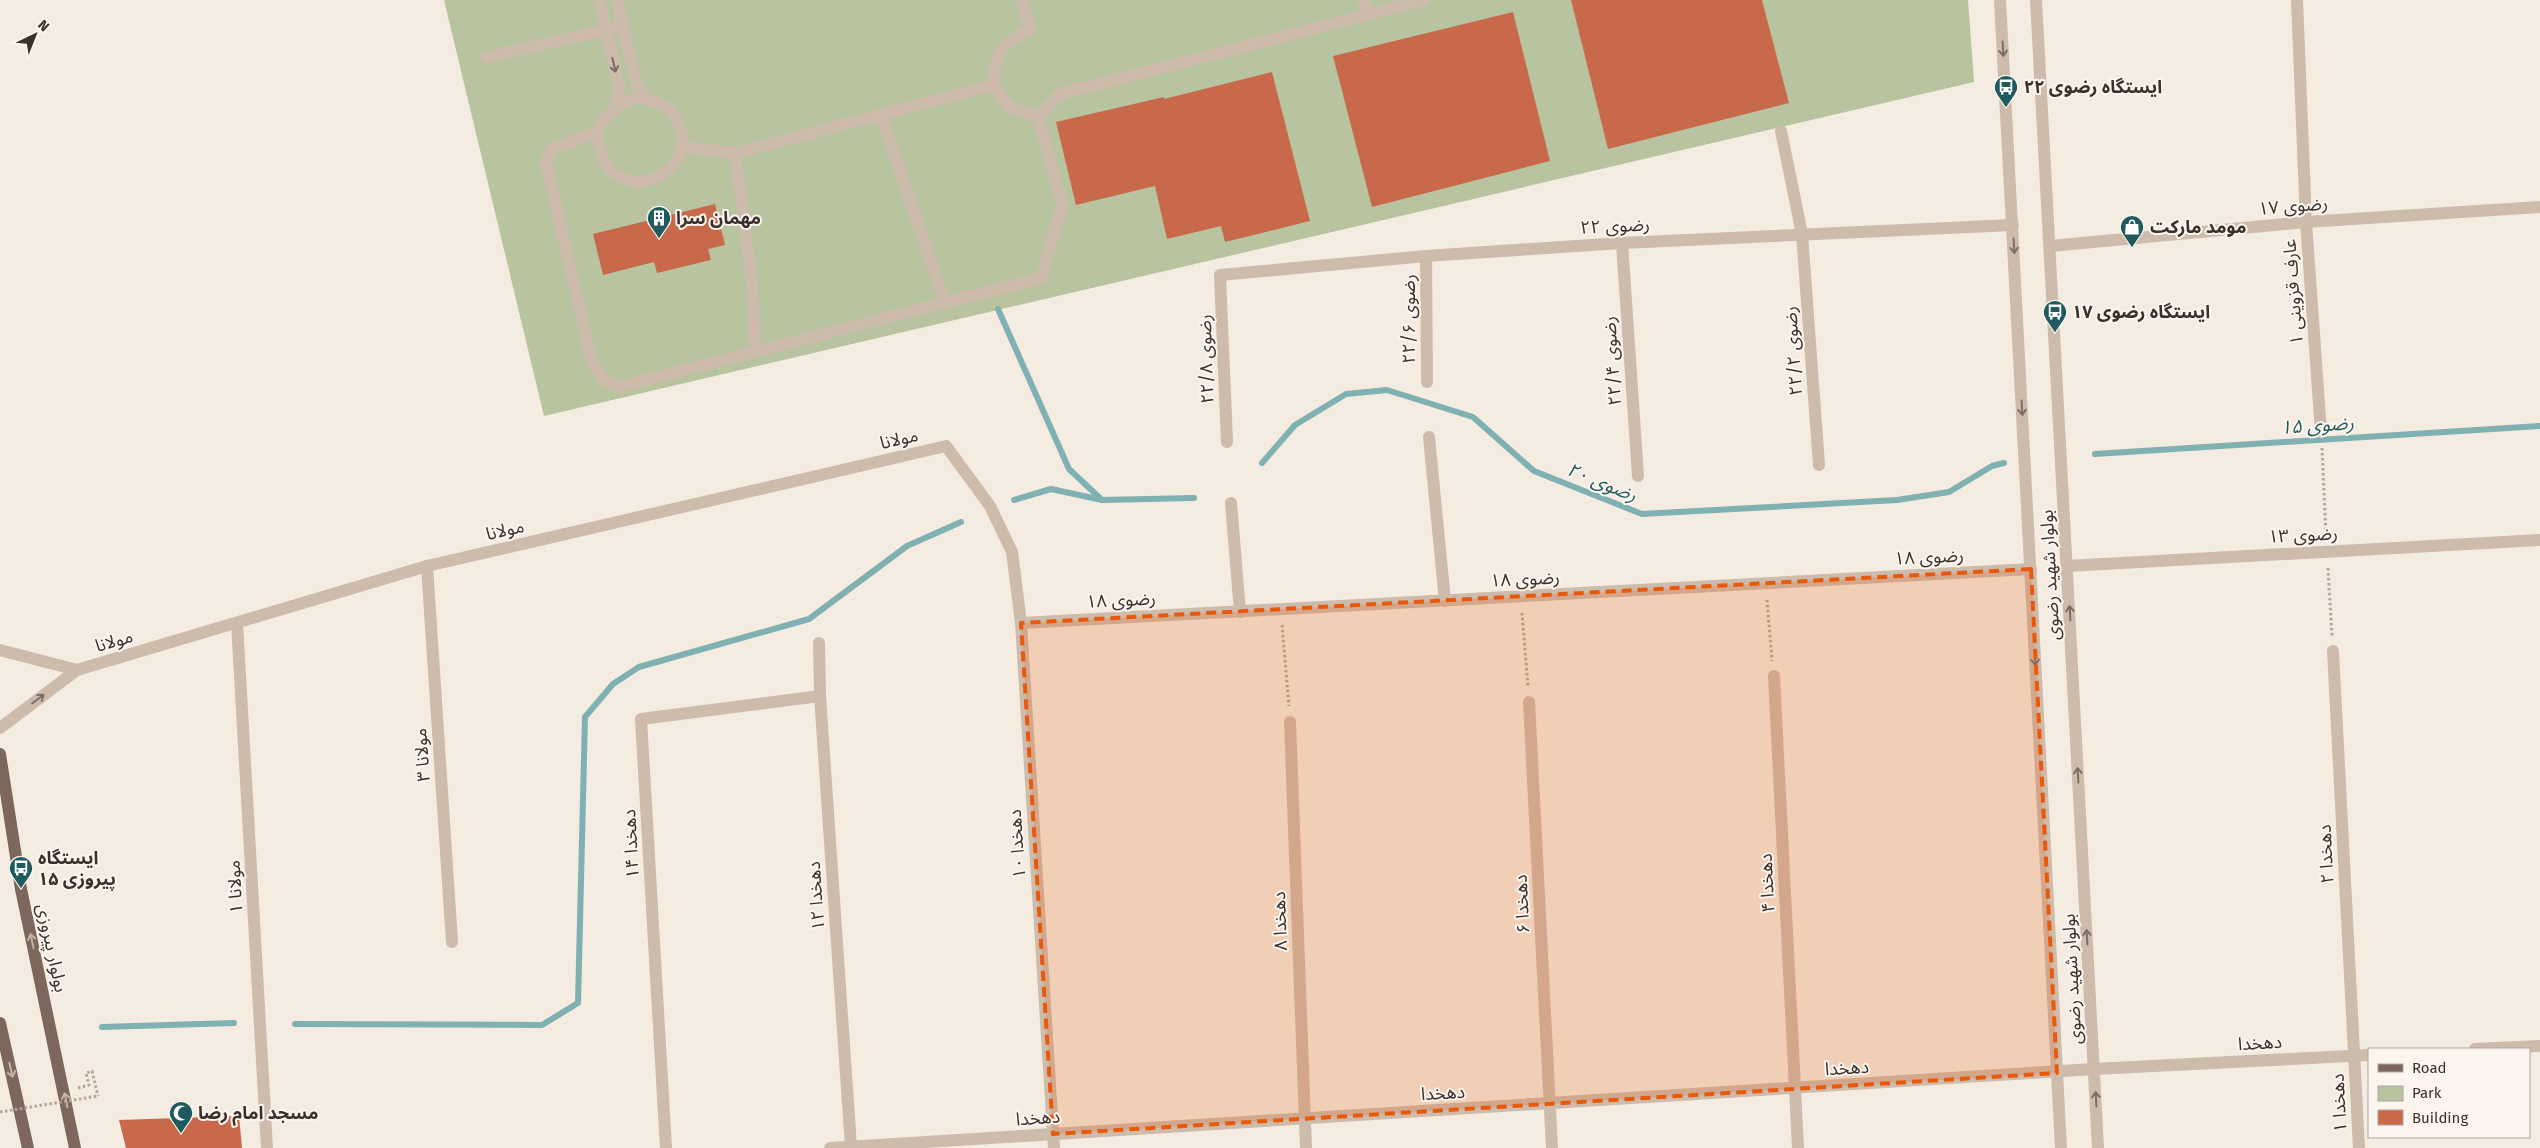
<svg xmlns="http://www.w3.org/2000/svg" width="2540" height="1148" viewBox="0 0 2540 1148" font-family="'Fira Sans','Noto Sans Arabic',sans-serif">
	<rect width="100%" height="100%" fill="#f4ebe1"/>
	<polygon fill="#b8c4a0" points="444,0 1968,0 1974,82 544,416"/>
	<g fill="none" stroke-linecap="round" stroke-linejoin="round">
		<g stroke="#7fb0b2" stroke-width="6">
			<polyline points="998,309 1069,469 1102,500"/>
			<polyline points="2095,454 2540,426"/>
			<polyline points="1262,463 1295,425 1346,394 1387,390 1473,417 1534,471 1642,514 1897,500 1949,492 1992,466 2004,463"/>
			<polyline points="1014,500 1051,489 1102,500 1194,498"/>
			<polyline points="295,1024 542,1025 578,1003 585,717 613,684 639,667 809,619 907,546 961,522"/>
			<polyline points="102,1027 234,1023"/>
		</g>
	</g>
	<g fill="#c8694b">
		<polygon points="1571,0 1762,0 1789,103 1608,149"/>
		<polygon points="1513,12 1550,161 1372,207 1333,56"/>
		<polygon points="1272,72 1310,221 1225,242 1221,226 1167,239 1155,186 1076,205 1056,122 1164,97 1164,99"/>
		<polygon points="715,204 725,245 708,249 711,260 657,273 654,262 603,275 593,234"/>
		<polygon points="239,1116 242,1148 126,1148 119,1120"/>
	</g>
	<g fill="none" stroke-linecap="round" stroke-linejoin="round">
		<g stroke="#b9a596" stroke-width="3" stroke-dasharray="2.5 2.5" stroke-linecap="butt">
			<polyline points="2322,448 2326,536"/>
			<polyline points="2328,568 2332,636"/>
			<polyline points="1767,600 1772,661"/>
			<polyline points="1522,613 1528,686"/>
			<polyline points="1282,625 1289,706"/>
			<polyline points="78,1088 89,1085 86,1073 92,1071 98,1096"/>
		</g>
		<g stroke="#cdbbac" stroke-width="12">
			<polyline points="599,0 619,87 616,106"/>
			<polyline points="617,0 636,83 647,99"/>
			<path d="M1022,0L1030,30C1000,45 996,51 993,85L1009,107L1038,117L1060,94L1424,0"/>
			<polyline points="1363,0 1367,15"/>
			<polyline points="2000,0 2061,1148"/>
			<polyline points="2036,0 2098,1148"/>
			<polyline points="2297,0 2306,222 2321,432"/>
			<polyline points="487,57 623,26"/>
			<path d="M636,98C652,99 667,104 675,118C704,165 633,208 605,162C600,153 599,143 596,133C607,115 615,103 636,98Z"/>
			<polyline points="881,115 945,303"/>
			<polyline points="1781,131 1802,234 1819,465"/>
			<polyline points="596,133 553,148 546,162 592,363 604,380 618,387 1041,278 1062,205 1038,117"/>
			<polyline points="681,147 735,153 993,85"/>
			<polyline points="735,153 752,284 755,351"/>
			<polyline points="1622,243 1638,476"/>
			<polyline points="2050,246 2306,222 2540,207"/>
			<polyline points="1426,256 1427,382"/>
			<polyline points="1429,437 1445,601"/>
			<polyline points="1227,442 1220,275 1426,256 1622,243 2013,225"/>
			<polyline points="1231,503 1240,612"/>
			<polyline points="427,566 452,942"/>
			<polyline points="2067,566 2540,540"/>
			<polyline points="237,623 267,1148"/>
			<polyline points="1021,623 2031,569"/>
			<polyline points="819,643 820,696 851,1147"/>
			<polyline points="0,650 77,670"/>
			<polyline points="2333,651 2359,1148"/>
			<polyline points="1774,676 1798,1148"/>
			<polyline points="1529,702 1552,1148"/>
			<polyline points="1290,722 1306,1148"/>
			<polyline points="0,728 77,670 427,566 946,446 990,506 1012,552 1021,623 1054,1148"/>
			<polyline points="2475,1049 2540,1046"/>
			<polyline points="666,1148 641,719 820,696"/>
			<polyline points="830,1148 2094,1069 2369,1055"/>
		</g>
		<g stroke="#7d675c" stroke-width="12">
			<polyline points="0,754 21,889 75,1148"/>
			<polyline points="0,1023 28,1148"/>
		</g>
		<polyline stroke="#b9a596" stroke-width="3" stroke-dasharray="2.5 2.5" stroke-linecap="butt" points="0,1112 98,1096"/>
	</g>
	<defs><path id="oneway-shaft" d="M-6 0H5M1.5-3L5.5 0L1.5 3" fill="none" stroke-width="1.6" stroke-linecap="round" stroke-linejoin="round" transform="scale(1.25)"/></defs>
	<g stroke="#7d6f65">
		<use href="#oneway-shaft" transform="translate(2003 49) rotate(87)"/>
		<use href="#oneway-shaft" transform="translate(614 65) rotate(77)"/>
		<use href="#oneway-shaft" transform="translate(2014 246) rotate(87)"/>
		<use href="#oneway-shaft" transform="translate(2022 408) rotate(87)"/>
		<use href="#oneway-shaft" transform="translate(2070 613) rotate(-93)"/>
		<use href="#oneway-shaft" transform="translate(2035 658) rotate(87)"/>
		<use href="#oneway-shaft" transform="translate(38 699) rotate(-37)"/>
		<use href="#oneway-shaft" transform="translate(2078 775) rotate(-93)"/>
		<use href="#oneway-shaft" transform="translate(2087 937) rotate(-93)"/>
		<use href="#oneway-shaft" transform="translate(2096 1099) rotate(-93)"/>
	</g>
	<g stroke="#c2b5ac">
		<use href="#oneway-shaft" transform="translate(32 941) rotate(-102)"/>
		<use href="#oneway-shaft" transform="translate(11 1070) rotate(77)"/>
		<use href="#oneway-shaft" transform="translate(66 1100) rotate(-101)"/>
	</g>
	<path fill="#e8590c" fill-opacity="0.2" stroke="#e8590c" stroke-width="4" stroke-dasharray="10 6" stroke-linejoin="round" d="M2031,569L2057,1073L1053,1134L1021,623Z"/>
	<defs>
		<g id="bus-pin" transform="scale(1.25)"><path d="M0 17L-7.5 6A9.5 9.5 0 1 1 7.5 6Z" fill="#1f5a5e" stroke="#fbf5ee"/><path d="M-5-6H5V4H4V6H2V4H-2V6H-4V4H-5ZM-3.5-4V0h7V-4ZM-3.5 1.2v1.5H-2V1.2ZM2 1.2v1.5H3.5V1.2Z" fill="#fff"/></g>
		<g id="building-pin" transform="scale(1.25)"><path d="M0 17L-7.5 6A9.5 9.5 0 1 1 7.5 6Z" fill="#1f5a5e" stroke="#fbf5ee"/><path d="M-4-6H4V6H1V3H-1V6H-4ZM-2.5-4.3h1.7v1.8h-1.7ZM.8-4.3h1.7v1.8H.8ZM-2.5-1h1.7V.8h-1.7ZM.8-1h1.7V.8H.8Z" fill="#fff"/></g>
		<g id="shop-pin" transform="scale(1.25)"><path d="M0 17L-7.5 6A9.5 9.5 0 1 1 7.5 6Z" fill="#1f5a5e" stroke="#fbf5ee"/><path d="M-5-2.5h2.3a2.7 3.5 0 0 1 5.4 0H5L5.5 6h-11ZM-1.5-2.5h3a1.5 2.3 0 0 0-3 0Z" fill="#fff"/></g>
		<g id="mosque-pin" transform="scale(1.25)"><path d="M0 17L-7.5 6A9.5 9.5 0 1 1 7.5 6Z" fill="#1f5a5e" stroke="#fbf5ee"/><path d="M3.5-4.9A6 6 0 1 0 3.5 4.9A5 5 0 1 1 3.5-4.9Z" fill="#fff"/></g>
	</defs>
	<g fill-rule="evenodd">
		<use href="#bus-pin" x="2006" y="87"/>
		<use href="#building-pin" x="659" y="218"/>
		<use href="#shop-pin" x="2132" y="227"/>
		<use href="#bus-pin" x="2055" y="312"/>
		<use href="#bus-pin" x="21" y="868"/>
		<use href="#mosque-pin" x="181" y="1113"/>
	</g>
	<g text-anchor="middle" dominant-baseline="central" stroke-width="4" stroke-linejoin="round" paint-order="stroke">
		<g font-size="18" font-weight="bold" fill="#3b302b" stroke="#fbf5ee" text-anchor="start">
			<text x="2024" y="87">ایستگاه رضوی ۲۲</text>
			<text x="676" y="218">مهمان سرا</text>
			<text x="2150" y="227">مومد مارکت</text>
			<text x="2072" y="312">ایستگاه رضوی ۱۷</text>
			<text x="38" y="858">ایستگاه<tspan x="38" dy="21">پیروزی ۱۵</tspan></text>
			<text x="198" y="1113">مسجد امام رضا</text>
		</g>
		<g font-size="18" fill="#3b302b" stroke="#fbf5ee">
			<text transform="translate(2293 206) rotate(-5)">رضوی ۱۷</text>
			<text transform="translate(1615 226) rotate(-3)">رضوی ۲۲</text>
			<text transform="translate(2293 292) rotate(-94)">عارف قزوینی ۱</text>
			<text transform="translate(1409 319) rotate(-90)">رضوی ۲۲/۶</text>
			<text transform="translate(1793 351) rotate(-94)">رضوی ۲۲/۲</text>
			<text transform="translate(1206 359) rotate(-92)">رضوی ۲۲/۸</text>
			<text transform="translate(1612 361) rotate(-94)">رضوی ۲۲/۴</text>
			<text transform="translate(899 439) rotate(-13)">مولانا</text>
			<text transform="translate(505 530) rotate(-13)">مولانا</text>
			<text transform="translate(2303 535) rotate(-3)">رضوی ۱۳</text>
			<text transform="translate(1929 557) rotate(-3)">رضوی ۱۸</text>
			<text transform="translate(2050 575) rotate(-93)">بولوار شهید رضوی</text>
			<text transform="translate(1525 579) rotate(-3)">رضوی ۱۸</text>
			<text transform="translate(1121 600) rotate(-3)">رضوی ۱۸</text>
			<text transform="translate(114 641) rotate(-16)">مولانا</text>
			<text transform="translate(422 755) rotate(-94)">مولانا ۳</text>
			<text transform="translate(631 844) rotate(-93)">دهخدا ۱۴</text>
			<text transform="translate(1017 844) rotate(-94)">دهخدا ۱۰</text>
			<text transform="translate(2326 854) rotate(-93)">دهخدا ۲</text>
			<text transform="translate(1767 883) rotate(-93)">دهخدا ۴</text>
			<text transform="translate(235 887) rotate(-93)">مولانا ۱</text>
			<text transform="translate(816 896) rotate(-94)">دهخدا ۱۲</text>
			<text transform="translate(1522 904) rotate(-93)">دهخدا ۶</text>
			<text transform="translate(1280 921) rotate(-92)">دهخدا ۸</text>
			<text transform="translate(52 948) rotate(78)">بولوار پیروزی</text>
			<text transform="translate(2072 979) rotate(-93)">بولوار شهید رضوی</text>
			<text transform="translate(2260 1043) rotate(-3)">دهخدا</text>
			<text transform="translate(1847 1068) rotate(-3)">دهخدا</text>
			<text transform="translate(1443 1093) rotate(-3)">دهخدا</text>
			<text transform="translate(2339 1103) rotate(-93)">دهخدا ۱</text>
			<text transform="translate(1038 1118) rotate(-4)">دهخدا</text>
		</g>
		<g font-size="19" font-style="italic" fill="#1f5a5e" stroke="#fbf5ee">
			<text transform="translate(2317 425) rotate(-4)">رضوی ۱۵</text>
			<text transform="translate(1602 482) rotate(22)">رضوی ۲۰</text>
		</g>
	</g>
	<rect x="2368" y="1048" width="162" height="90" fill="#fbf5ee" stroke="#aea6a0"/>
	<rect x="2378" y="1064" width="25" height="8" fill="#7d675c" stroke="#aea6a0"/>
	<text x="2412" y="1073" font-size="15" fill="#3b302b">Road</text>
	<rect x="2378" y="1086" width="25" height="15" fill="#b8c4a0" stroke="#aea6a0"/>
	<text x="2412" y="1098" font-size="15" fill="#3b302b">Park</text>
	<rect x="2378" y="1110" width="25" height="15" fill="#c8694b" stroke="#aea6a0"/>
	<text x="2412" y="1123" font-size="15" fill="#3b302b">Building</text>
	<g transform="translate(35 35) rotate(43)" stroke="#fbf5ee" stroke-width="4" paint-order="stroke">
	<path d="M0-4L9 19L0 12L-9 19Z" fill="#3b302b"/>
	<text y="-8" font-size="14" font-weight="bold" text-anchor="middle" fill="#3b302b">N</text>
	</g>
</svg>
